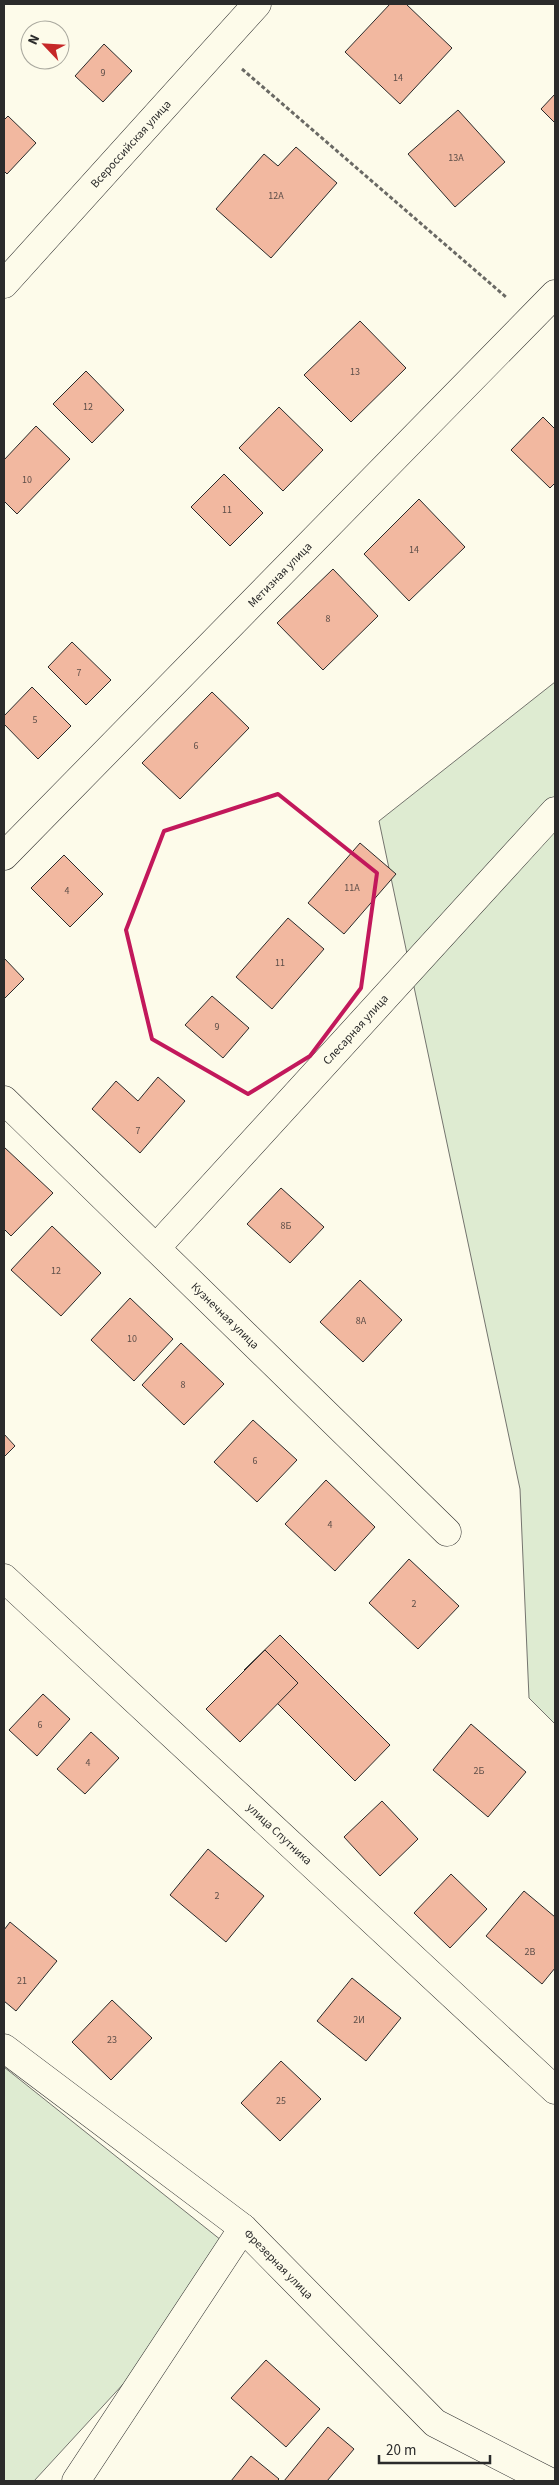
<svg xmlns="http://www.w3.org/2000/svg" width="559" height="2485" viewBox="0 0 559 2485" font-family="'Source Sans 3',sans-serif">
	<rect width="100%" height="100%" fill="#fdfbea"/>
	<g fill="#deebd1" stroke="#74746e">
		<polygon points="555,682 555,1724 529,1698 520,1489 379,821"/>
		<polygon points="4,2067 241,2256 34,2481 4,2481"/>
	</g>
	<g fill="#f2b8a0" stroke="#2b2b2b">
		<polygon points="390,4 406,4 452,48 400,104 345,52"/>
		<polygon points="104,44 132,71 103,102 75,76"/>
		<polygon points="555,94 555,123 541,109"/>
		<polygon points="458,110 505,162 455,207 408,154"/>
		<polygon points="8,116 36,143 7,174 4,171 4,120"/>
		<polygon points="296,147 337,183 271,258 216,209 264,154 278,166"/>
		<polygon points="360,321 406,368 351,422 304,375"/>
		<polygon points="86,371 124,410 92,443 53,404"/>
		<polygon points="279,407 323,450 283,491 239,448"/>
		<polygon points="543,417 555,429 555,483 550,488 511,450"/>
		<polygon points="36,426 70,459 17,514 4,501 4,460"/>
		<polygon points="224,474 263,513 230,546 191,507"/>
		<polygon points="419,499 465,547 409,601 364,554"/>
		<polygon points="333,569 378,616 323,670 277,623"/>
		<polygon points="72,642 111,680 86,705 48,667"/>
		<polygon points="32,687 71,726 38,759 4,724 4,716"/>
		<polygon points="212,692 249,728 180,799 142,763"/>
		<polygon points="360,843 396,874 344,934 308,903"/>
		<polygon points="64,855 103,894 70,927 31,888"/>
		<polygon points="288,918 324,949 272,1009 236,977"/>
		<polygon points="4,958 24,979 4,999"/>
		<polygon points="212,996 249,1028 223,1058 185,1025"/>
		<polygon points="158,1077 185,1101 140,1153 92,1109 116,1081 138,1101"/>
		<polygon points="4,1147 53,1193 11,1236 4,1229"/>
		<polygon points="281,1188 324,1227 290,1263 247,1224"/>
		<polygon points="52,1226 101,1273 61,1316 11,1270"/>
		<polygon points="360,1280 402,1320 363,1362 320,1322"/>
		<polygon points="130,1298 173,1339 134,1381 91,1340"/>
		<polygon points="181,1343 224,1384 184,1425 142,1385"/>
		<polygon points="253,1420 297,1460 257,1502 214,1462"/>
		<polygon points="4,1434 15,1446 4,1457"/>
		<polygon points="326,1480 375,1527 335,1571 285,1524"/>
		<polygon points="409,1559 459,1606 418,1649 369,1603"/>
		<polygon points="280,1635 390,1745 355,1781 244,1670"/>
		<polygon points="265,1650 298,1683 240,1742 206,1709"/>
		<polygon points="43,1694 70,1719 37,1756 9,1730"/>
		<polygon points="471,1724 526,1772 488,1817 433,1770"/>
		<polygon points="91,1732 119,1758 85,1794 57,1769"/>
		<polygon points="382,1801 418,1839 380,1876 344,1837"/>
		<polygon points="208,1849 264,1896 226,1942 170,1895"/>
		<polygon points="451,1874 487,1909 450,1948 414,1913"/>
		<polygon points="524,1891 555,1917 555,1968 542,1984 486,1936"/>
		<polygon points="10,1922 57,1961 16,2011 4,2001 4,1930"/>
		<polygon points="352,1978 401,2018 366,2061 317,2021"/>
		<polygon points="112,2000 152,2038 111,2080 72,2042"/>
		<polygon points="281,2061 321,2099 280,2141 241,2103"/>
		<polygon points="266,2360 320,2409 286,2447 231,2398"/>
		<polygon points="328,2427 354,2449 327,2481 284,2481"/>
		<polygon points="251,2456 279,2479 277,2481 231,2481"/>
	</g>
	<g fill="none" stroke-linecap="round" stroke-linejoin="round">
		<g stroke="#2b2b2b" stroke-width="29">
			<g id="minor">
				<path id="s1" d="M4,284L257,4"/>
				<path id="s2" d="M4,856L555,294"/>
				<path id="s3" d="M4,1100L447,1532"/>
				<path id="s4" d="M156,1248L555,811"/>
				<path id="s5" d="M4,1578L555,2090"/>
				<path id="s6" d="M4,2048L243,2228L435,2423L548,2481"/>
				<polyline points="76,2481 243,2228"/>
			</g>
		</g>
		<polyline stroke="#6a6964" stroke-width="3" stroke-dasharray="4 2.5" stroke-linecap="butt" points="242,69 506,297"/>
		<use href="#minor" stroke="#fdfbea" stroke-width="28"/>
	</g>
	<path fill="none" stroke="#c2185b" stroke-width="4" stroke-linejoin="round" d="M278,794L377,873L361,988L310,1056L248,1094L152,1039L126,930L164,831Z"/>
	<g text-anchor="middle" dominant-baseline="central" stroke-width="4" stroke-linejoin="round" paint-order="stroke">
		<g font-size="10" fill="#5d4e48">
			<text x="103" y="73">9</text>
			<text x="398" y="78">14</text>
			<text x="456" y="158">13А</text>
			<text x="276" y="196">12А</text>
			<text x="355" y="372">13</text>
			<text x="88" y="407">12</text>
			<text x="27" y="480">10</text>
			<text x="227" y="510">11</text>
			<text x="414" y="550">14</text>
			<text x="328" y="619">8</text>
			<text x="79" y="673">7</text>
			<text x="35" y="720">5</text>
			<text x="196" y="746">6</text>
			<text x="352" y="888">11А</text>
			<text x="67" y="891">4</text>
			<text x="280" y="963">11</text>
			<text x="217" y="1027">9</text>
			<text x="138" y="1131">7</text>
			<text x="286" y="1226">8Б</text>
			<text x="56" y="1271">12</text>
			<text x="361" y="1321">8А</text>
			<text x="132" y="1339">10</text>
			<text x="183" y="1385">8</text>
			<text x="255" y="1461">6</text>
			<text x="330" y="1525">4</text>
			<text x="414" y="1604">2</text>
			<text x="40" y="1725">6</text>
			<text x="88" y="1763">4</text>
			<text x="479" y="1771">2Б</text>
			<text x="217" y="1896">2</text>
			<text x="530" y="1952">2В</text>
			<text x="22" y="1981">21</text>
			<text x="359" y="2020">2И</text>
			<text x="112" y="2040">23</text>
			<text x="281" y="2101">25</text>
		</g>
		<g font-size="12" fill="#2b2b2b" stroke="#fdfbea">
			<text stroke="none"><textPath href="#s1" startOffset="189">Всероссийская улица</textPath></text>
			<text stroke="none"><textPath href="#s2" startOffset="394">Метизная улица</textPath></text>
			<text stroke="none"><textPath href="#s4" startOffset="296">Слесарная улица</textPath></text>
			<text stroke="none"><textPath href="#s3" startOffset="309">Кузнечная улица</textPath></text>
			<text stroke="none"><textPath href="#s5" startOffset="376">улица Спутника</textPath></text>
			<text stroke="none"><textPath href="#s6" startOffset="350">Фрезерная улица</textPath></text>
		</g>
	</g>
	<rect width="559" height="2485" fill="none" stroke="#2b2b2b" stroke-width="10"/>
	<g transform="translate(45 45) rotate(295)"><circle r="24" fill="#fdfbea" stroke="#a9a89e"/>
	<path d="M0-4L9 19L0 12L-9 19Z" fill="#c62828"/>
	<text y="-8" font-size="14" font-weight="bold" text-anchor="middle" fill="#2b2b2b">N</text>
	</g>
	<path d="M379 2455v8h111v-8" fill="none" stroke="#2b2b2b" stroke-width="2.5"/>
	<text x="386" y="2455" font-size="15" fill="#2b2b2b" stroke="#fdfbea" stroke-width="4" paint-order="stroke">20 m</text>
</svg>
